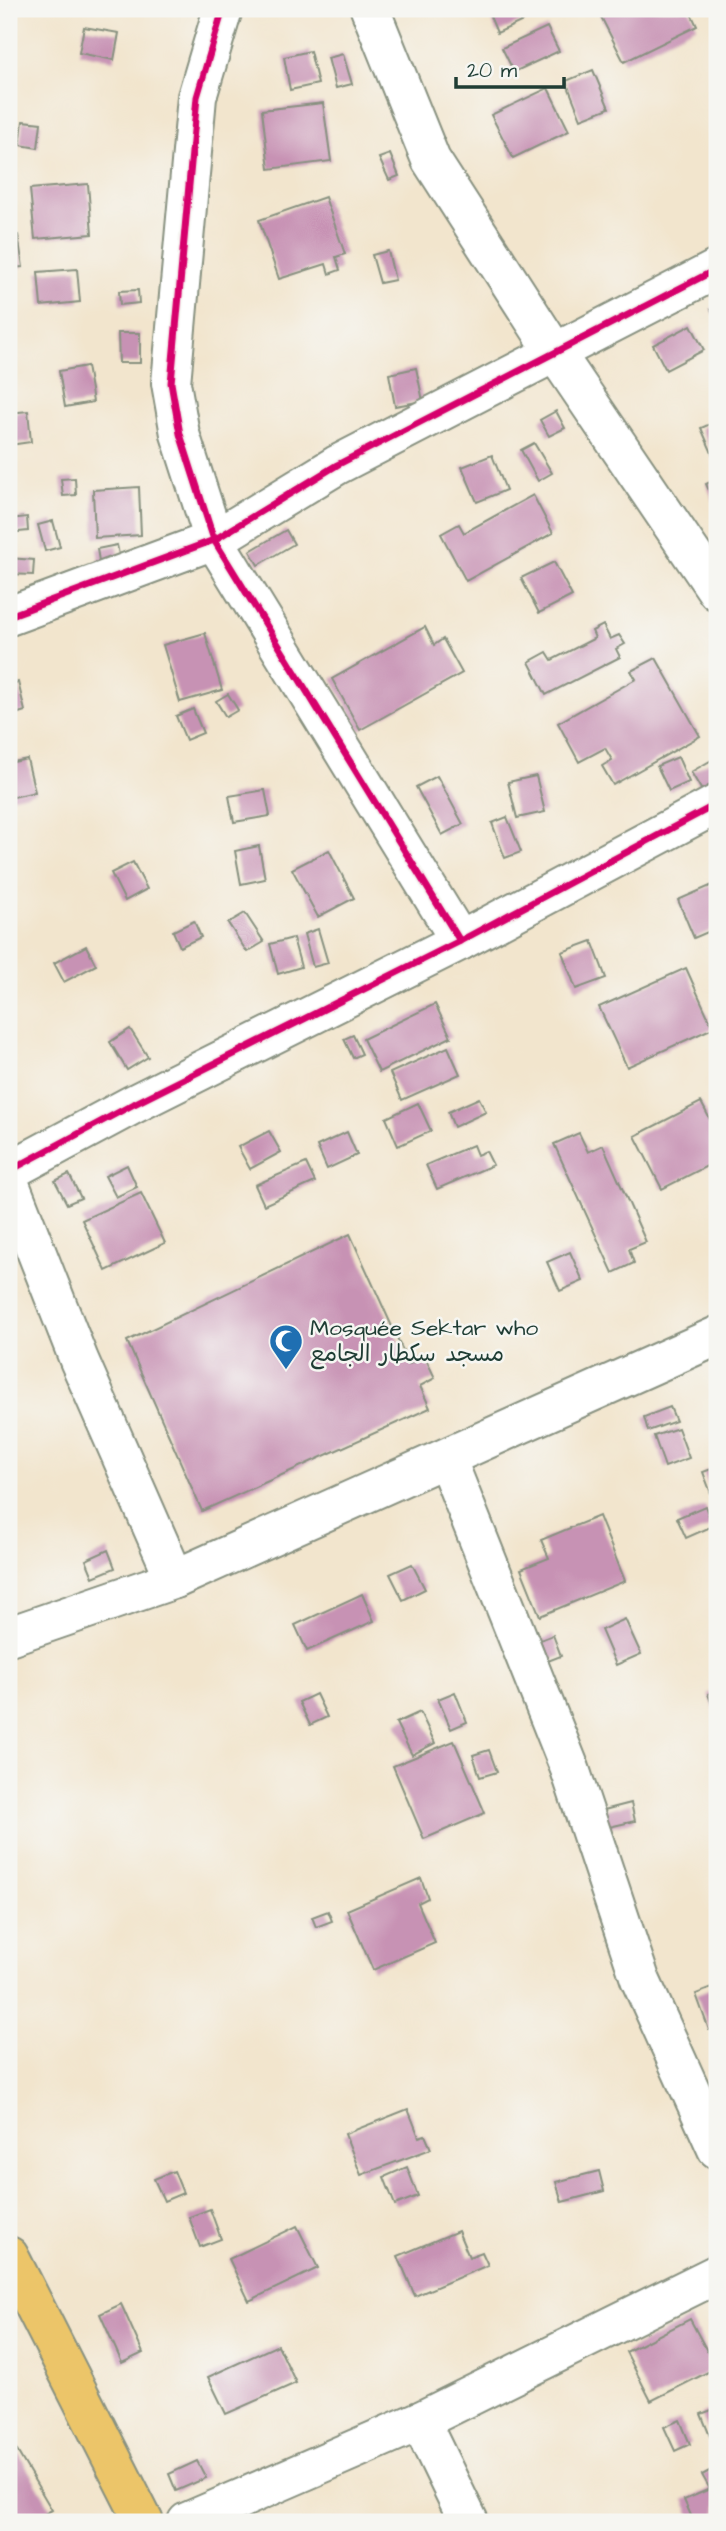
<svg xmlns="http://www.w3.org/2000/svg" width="726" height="2531" viewBox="0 0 726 2531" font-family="'Architects Daughter','Playpen Sans Arabic',sans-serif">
	<rect width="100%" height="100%" fill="#f6f6f2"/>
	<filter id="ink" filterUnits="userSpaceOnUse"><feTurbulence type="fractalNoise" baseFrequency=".0143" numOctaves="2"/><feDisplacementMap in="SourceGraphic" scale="14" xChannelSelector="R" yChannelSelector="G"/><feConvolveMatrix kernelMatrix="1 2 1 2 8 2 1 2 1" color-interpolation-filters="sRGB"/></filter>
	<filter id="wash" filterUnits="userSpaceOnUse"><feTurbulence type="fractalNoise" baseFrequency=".00686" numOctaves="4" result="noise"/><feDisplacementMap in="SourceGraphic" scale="28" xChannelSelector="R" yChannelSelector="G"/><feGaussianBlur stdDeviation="1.57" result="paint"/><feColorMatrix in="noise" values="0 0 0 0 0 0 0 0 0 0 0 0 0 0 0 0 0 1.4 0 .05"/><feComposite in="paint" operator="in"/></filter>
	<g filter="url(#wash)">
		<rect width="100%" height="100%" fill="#f2e5cd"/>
		<g id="blocks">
			<g fill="#c792b4">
				<polygon points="487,9 518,9 523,21 497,33"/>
				<polygon points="597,9 689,9 697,26 624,62"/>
				<polygon points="84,27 119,33 114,60 79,53"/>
				<polygon points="547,27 559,51 514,72 502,48"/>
				<polygon points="310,51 318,84 290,90 284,57"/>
				<polygon points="343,54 352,84 336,88 328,58"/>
				<polygon points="593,70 609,108 581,119 566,81"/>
				<polygon points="548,88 569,131 513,158 491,115"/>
				<polygon points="323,103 331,161 269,169 262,110"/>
				<polygon points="23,121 41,123 38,148 20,145"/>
				<polygon points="390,154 399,176 389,180 379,158"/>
				<polygon points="88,184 92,234 35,239 30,189"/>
				<polygon points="325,197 345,254 336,257 340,270 329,274 326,264 279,279 259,220"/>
				<polygon points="18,235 23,267 9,268 9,236"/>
				<polygon points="388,251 395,280 380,283 372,255"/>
				<polygon points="77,269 80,302 41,306 38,272"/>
				<polygon points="138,290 139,303 120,305 119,291"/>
				<polygon points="717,306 717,321 711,309"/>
				<polygon points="691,325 704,350 666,370 653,345"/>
				<polygon points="118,333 140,333 140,363 119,363"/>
				<polygon points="87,366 93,402 65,407 59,371"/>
				<polygon points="416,368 423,401 395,406 389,374"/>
				<polygon points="28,411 31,442 9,445 9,413"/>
				<polygon points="556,411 565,428 549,436 540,420"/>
				<polygon points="717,421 717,459 715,460 701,428"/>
				<polygon points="534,443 552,473 538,481 521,450"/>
				<polygon points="492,455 506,490 477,502 462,467"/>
				<polygon points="75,478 76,495 63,496 61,479"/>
				<polygon points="717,479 717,508 706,484"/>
				<polygon points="139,487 141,535 95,538 93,490"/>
				<polygon points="533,495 553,533 466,581 441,534 459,524 464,533"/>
				<polygon points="27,517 28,531 9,533 9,519"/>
				<polygon points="53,521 60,547 45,551 38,525"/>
				<polygon points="286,530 294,544 258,565 250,551"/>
				<polygon points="117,545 122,569 101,573 97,549"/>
				<polygon points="9,558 34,560 33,575 9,574"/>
				<polygon points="554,562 572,596 539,613 521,578"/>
				<polygon points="603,625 610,639 619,635 625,644 616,649 620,657 546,695 529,662 547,652 552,660 595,638 592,631"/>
				<polygon points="425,627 434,645 443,639 462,673 360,730 332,679"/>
				<polygon points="205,633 222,690 180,702 163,645"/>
				<polygon points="656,658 700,736 613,785 602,766 612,760 605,748 579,762 558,723 636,679 631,671"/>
				<polygon points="18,682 25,711 9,716 9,685"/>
				<polygon points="228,694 238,710 226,717 216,701"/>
				<polygon points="193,709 203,733 186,740 176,716"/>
				<polygon points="678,757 689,782 669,791 657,766"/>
				<polygon points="717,757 717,796 708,801 691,772"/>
				<polygon points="27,759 35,792 9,798 9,763"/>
				<polygon points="437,776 463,824 442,835 416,787"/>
				<polygon points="536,776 545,812 517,818 508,782"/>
				<polygon points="265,790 270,816 234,822 229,796"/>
				<polygon points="507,817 521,852 505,858 492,823"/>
				<polygon points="259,846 265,879 241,884 235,851"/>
				<polygon points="329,850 354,898 318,917 292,869"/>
				<polygon points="133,862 147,889 125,901 111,873"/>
				<polygon points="717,883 717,928 694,938 678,900"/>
				<polygon points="245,913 264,942 247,952 228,923"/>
				<polygon points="194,921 201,937 180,947 173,931"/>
				<polygon points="318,929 328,963 313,967 304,934"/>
				<polygon points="293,938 301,967 278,974 270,944"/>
				<polygon points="592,941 606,978 576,989 562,952"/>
				<polygon points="86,946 96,965 64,982 54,963"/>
				<polygon points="686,968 713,1028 627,1067 599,1007"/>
				<polygon points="435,1004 451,1037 379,1072 363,1039"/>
				<polygon points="130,1029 148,1057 127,1070 110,1042"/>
				<polygon points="353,1035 362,1054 353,1058 344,1039"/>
				<polygon points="448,1047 460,1074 402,1100 390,1073"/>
				<polygon points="479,1098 486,1112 454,1127 448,1112"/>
				<polygon points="701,1102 717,1133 717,1161 662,1189 635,1136"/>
				<polygon points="418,1103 431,1131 398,1146 386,1118"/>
				<polygon points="269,1131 281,1152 250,1169 238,1147"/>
				<polygon points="347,1132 357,1155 327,1169 317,1146"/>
				<polygon points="579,1133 588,1152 603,1145 646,1242 629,1249 634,1263 613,1273 554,1144"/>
				<polygon points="473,1145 477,1155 486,1151 493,1165 437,1189 426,1165"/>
				<polygon points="306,1163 315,1182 264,1205 255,1185"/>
				<polygon points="127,1165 137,1187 116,1197 105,1176"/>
				<polygon points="69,1174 81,1198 67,1204 55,1181"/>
				<polygon points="141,1193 165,1243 106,1271 82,1220"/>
				<polygon points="350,1234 409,1364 425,1357 435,1378 420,1386 430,1408 202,1511 127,1341"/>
				<polygon points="570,1252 583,1281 560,1291 547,1262"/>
				<polygon points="670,1407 676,1421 648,1431 644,1417"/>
				<polygon points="678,1428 689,1458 665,1467 654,1436"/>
				<polygon points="717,1467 717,1499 714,1501 703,1472"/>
				<polygon points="705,1506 713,1526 686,1538 677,1518"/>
				<polygon points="599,1516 625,1581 540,1616 521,1569 549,1558 541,1540"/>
				<polygon points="108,1550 115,1568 93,1577 86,1560"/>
				<polygon points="412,1564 425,1589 403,1600 390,1574"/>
				<polygon points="362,1594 374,1621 307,1651 295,1625"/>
				<polygon points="625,1619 641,1654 616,1665 601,1630"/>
				<polygon points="553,1635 561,1656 548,1661 540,1640"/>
				<polygon points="716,1690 717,1708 714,1709 708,1694"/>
				<polygon points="455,1692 467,1722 451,1729 438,1699"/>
				<polygon points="316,1694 327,1717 310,1725 299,1702"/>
				<polygon points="420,1712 435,1743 412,1755 396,1723"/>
				<polygon points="454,1741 485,1813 424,1839 393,1766"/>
				<polygon points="489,1750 497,1772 480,1777 473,1755"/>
				<polygon points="631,1803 635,1821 605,1828 600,1811"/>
				<polygon points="421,1878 428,1898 418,1903 435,1943 373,1970 347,1910"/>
				<polygon points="328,1911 332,1921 316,1927 312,1917"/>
				<polygon points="717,1986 717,2027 709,2030 696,1994"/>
				<polygon points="408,2109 419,2137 425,2135 431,2149 361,2175 345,2134"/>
				<polygon points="407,2167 418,2196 395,2205 384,2177"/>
				<polygon points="174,2171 183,2193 164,2201 154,2179"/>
				<polygon points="599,2171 604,2191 562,2202 556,2182"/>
				<polygon points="210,2209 221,2239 200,2247 189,2217"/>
				<polygon points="297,2226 318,2268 249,2301 229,2259"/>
				<polygon points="458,2231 469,2257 482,2252 488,2265 415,2296 398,2256"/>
				<polygon points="121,2304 143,2353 122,2363 100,2314"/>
				<polygon points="690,2319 716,2368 651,2401 626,2352"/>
				<polygon points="278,2345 296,2383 226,2414 208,2377"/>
				<polygon points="717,2408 717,2439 712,2441 701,2414"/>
				<polygon points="680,2420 690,2444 675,2451 664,2427"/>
				<polygon points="10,2439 52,2510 30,2522 9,2522"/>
				<polygon points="197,2461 206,2478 176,2491 169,2474"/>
				<polygon points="717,2467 717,2522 694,2522 684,2500 710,2489 702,2475"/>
			</g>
		</g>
	</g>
	<g filter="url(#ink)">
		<use href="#blocks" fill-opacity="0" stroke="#889180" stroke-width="2"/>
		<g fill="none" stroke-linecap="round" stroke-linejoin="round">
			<g stroke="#889180" stroke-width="42">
				<g id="street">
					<polyline points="223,9 197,97 171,383 180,434 214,540 460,941"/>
					<polyline points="370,9 431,160 556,354 717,591"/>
					<polyline points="9,616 214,540 337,465 717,269"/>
					<polyline points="9,1171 134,1104 460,941 717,804"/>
					<polyline points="9,1182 79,1360 175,1579"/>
					<polyline points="447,1460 570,1769 640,1979 717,2149"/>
					<polyline points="9,1636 175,1579 717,1336"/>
					<polyline points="420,2421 469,2522"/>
					<polyline points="187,2522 420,2421 717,2274"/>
				</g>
			</g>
			<g stroke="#889180" stroke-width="42">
				<polyline id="highway" points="9,2256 144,2522"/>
			</g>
			<use href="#street" stroke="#fff" stroke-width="38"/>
			<use href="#highway" stroke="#ecc569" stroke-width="38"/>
			<g stroke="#f6f6f2" stroke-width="11">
				<g id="cycleway">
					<polyline points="223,9 197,97 171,383 180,434 214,540 460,941"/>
					<polyline points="9,616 214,540 337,465 717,269"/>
					<polyline points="9,1171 134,1104 460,941 717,804"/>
				</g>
			</g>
			<use href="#cycleway" stroke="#d6006c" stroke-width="7"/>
		</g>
	</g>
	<defs>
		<g id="mosque-pin" transform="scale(1.75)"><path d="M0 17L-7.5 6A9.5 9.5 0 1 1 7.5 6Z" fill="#1f6fb2" stroke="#f6f6f2"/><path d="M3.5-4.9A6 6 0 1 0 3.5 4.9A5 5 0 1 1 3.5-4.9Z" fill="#fff"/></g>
	</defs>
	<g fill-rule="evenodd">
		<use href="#mosque-pin" x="286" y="1341"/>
	</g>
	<g text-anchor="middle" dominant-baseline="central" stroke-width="5" stroke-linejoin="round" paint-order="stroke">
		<g font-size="23" fill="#1f3d34" stroke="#f6f6f2" text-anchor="start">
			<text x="310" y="1328">Mosquée Sektar who<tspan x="310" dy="26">مسجد سكطار الجامع</tspan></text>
		</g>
	</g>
	<rect width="726" height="2531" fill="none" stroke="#f6f6f2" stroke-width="35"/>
	<path d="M456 77v10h108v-10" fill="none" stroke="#1f3d34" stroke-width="3.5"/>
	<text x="467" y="77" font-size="21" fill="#1f3d34" stroke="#f6f6f2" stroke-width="5" paint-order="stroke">20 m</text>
</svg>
